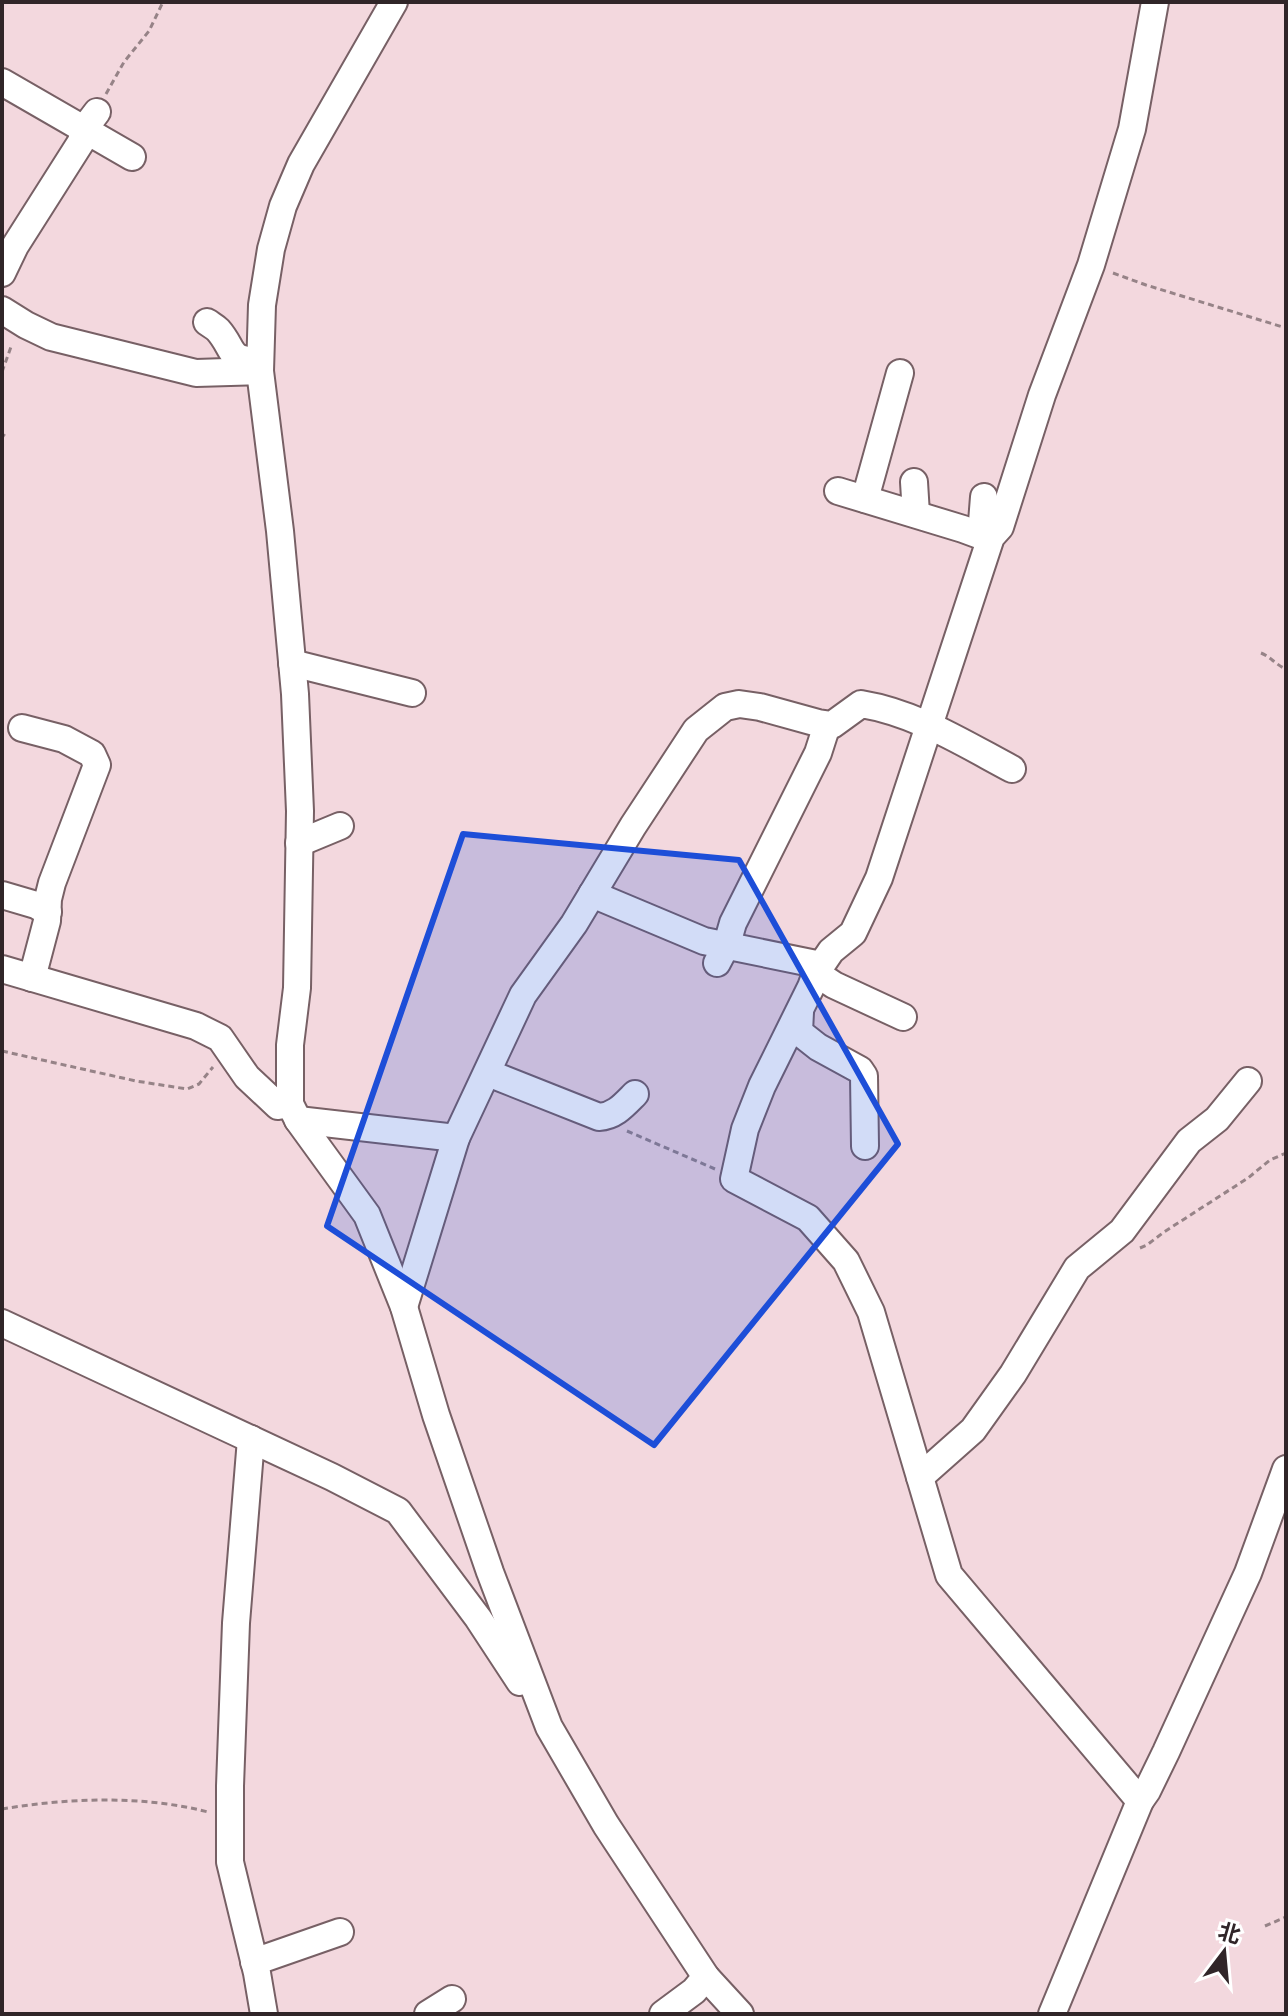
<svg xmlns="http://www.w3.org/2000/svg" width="1288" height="2016" viewBox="0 0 1288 2016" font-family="Poppins,'Noto Sans SC',sans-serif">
	<rect width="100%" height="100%" fill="#f3d8de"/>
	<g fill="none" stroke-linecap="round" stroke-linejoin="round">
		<g stroke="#776065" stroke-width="30">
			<g id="minor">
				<polyline points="394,2 301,164 283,206 271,249 262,305 260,371 280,531 295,694 300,811 297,988 290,1045 290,1104 298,1120 367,1215 404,1307 436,1415 490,1572 549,1727 606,1825 706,1977 740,2014"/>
				<polyline points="2,82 132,157"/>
				<polyline points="2,273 15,246 81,142 84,129 97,112"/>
				<polyline points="2,310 26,325 51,337 196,373 260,371"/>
				<path d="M207,322C211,325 215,327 218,330C235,349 227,362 260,360"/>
				<polyline points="914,482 916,514"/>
				<polyline points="838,491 963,529 990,539"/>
				<polyline points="865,499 900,373"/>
				<polyline points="981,535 984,497"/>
				<polyline points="292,663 412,693"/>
				<polyline points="22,728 64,739 92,754 97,765 52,883 48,899 47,921 32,978"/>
				<polyline points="299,843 340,826"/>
				<polyline points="592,894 704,941 821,965"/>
				<polyline points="2,895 36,905 48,912"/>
				<polyline points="717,963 727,944 733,923 818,753 827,725"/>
				<polyline points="2,969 196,1026 220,1038 247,1077 278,1106 290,1104"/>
				<polyline points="816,973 834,985 903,1017"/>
				<polyline points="800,1012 799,1032 818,1047 860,1070 864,1076 865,1146"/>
				<path d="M488,1073L599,1117C615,1116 624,1105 635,1094"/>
				<polyline points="298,1120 456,1138"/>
				<path d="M404,1307L456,1138L523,995L574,924L633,826L696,730L725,707L739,704L760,707L818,723L832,725L861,704C916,713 963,743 1012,769"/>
				<polyline points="2,1323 332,1477 398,1511 478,1618 520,1682"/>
				<polyline points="251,1439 236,1623 230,1786 230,1862 257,1973 264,2014"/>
				<polyline points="920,1477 973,1430 1013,1374 1077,1268 1122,1231 1189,1141 1217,1119 1248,1081"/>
				<polyline points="1140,1801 949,1575 871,1312 846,1261 808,1218 734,1179 745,1129 762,1086 811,987 816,973 831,951 853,933 879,878 991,537 1000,527 1042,395 1091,265 1132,129 1155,2"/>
				<polyline points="254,1962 340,1932"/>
				<polyline points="428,2014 452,1999"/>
				<polyline points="663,2014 694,1991 706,1977"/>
				<polyline points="1052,2014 1140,1801 1147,1791 1166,1752 1248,1573 1286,1469"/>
			</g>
		</g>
		<g stroke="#968387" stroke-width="3" stroke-dasharray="6 4" stroke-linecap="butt">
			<polyline points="106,94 124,62 149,31 163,2"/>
			<polyline points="1113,273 1146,285 1286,328"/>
			<polyline points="2,372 12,344"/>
			<polyline points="2,434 5,436"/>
			<path d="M1261,653C1271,657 1276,665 1286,669"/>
			<polyline points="2,1051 136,1081 187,1089 199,1084 213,1067"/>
			<polyline points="627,1131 715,1169"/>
			<polyline points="1140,1248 1147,1245 1164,1232 1248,1178 1270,1160 1286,1153"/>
			<path d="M2,1809C69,1798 142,1795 208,1812"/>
			<polyline points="1265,1926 1286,1917"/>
		</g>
		<use href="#minor" stroke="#fff" stroke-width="26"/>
	</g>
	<path fill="#1d4ed8" fill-opacity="0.2" stroke="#1d4ed8" stroke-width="6" stroke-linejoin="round" d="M463,834L739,860L898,1144L654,1445L327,1226Z"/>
	<rect width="1288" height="2016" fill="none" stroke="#302528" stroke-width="8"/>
	<g transform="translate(1224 1952) rotate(16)" stroke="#ffffff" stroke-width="6" paint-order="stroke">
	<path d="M0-6L14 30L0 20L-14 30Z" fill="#302528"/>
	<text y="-12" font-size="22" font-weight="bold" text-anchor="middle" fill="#302528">北</text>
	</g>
</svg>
